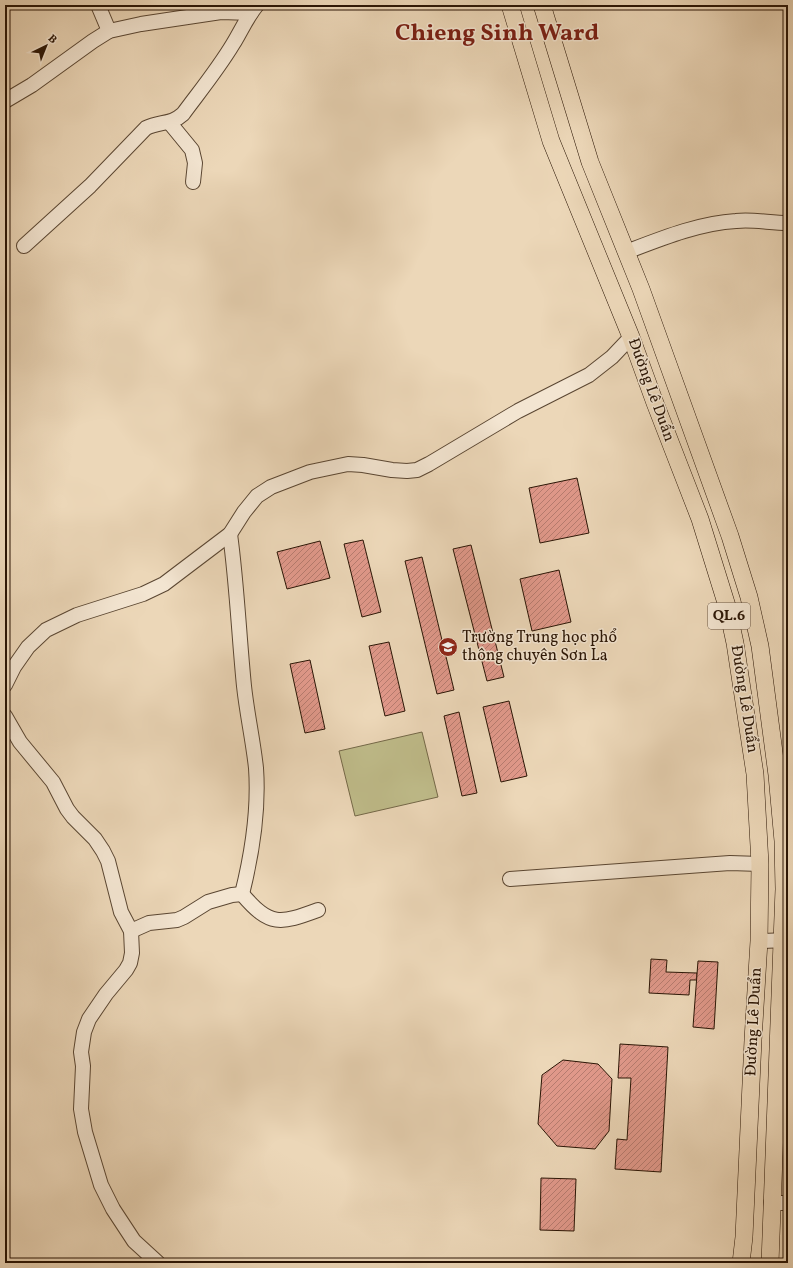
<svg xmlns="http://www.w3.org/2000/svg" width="793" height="1268" viewBox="0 0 793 1268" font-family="Vollkorn,serif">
	<defs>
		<pattern id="building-hatch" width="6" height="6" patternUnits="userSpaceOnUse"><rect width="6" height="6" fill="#e1998b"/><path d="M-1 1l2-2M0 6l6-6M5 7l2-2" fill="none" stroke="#b77c70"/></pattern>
	</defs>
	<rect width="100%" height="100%" fill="#ecd7b8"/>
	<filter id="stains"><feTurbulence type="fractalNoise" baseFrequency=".005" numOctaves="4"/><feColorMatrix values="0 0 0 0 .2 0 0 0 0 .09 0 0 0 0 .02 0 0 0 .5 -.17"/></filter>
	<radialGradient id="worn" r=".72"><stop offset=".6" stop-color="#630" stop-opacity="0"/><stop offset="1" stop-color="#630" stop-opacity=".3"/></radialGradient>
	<polygon fill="#bfbc8a" stroke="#746848" points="422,732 438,797 355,816 339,751"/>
	<g fill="url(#building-hatch)" stroke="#2a1505">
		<polygon points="577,478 589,533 540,543 529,488"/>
		<polygon points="363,540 381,612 362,617 344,544"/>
		<polygon points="320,541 330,578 287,589 277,552"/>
		<polygon points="471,545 504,677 487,681 453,549"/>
		<polygon points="422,557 454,690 437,694 405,561"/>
		<polygon points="559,570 571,622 532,631 520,579"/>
		<polygon points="389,642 405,711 385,716 369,646"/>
		<polygon points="310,660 325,729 305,733 290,664"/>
		<polygon points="509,701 527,776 501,782 483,707"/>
		<polygon points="459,712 477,793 462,796 444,716"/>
		<polygon points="651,959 667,960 666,972 697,973 697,980 690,980 689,995 649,993"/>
		<polygon points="698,961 718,962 714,1029 693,1027"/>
		<polygon points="620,1044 668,1047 661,1172 615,1169 617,1139 627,1140 631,1078 618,1078"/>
		<polygon points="563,1060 598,1064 612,1079 609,1131 595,1149 557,1146 538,1124 542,1075"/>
		<polygon points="541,1178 576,1179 574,1231 540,1230"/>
	</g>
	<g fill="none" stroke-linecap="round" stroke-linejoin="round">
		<g stroke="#5a4632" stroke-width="16">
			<g id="minor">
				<polyline points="98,5 109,31"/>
				<polyline points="5,101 32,85 93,41 109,31 141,24 221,12 251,13"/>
				<polyline points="169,122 192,150 195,163 193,182"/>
				<path d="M24,246L90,186L146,128C160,121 171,125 183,114C200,91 218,69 233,44C241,31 247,17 257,5"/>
				<path d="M626,252C660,239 699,223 736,221C753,219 770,223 788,223"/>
				<path d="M230,534C237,585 239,636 244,686C247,714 253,740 256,768C259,810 252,854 242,894"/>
				<polyline points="5,685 14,667 28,647 46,630 77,615 143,594 164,584 230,534 244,512 257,496 271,487 310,472 348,464 363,465 392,470 407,471 417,470 429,464 518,411 589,375 612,357 631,337"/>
				<polyline points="5,716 20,742 53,782 67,809 73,817 95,839 103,851 108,861 121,912 131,931 132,953 130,963 126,970 106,994 89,1019 84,1032 81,1052 83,1066 81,1109 85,1132 101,1185 113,1209 134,1241 158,1263"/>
				<polyline points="510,879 730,863 760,864"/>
				<path d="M242,894C270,927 280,924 318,910"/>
				<polyline points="131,931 149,923 177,920 184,917 208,902 232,895 242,894"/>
				<polyline points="759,941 788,940"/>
				<polyline points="771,1203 788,1203"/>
			</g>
		</g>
		<g stroke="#2a1505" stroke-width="18">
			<g id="major">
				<polyline points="510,5 551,141 631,337 655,403 700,519 727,606 735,643 755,774 760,864 759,941 753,1040 744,1237 741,1263"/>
				<polyline points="542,5 590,162 641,289 730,536 749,597 760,646 777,775 783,841 784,889 770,1263"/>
			</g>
		</g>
		<use href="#minor" stroke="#f3e5d1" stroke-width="14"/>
		<use href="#major" stroke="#ecd7b8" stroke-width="17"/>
	</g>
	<defs>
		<g id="school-disc" transform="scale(1)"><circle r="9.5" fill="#8f2418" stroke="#f3e5d1"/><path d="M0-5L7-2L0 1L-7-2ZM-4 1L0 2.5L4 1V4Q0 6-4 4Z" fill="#fff"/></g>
	</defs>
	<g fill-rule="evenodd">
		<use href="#school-disc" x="448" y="647"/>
	</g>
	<g text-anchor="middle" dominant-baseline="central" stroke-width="3" stroke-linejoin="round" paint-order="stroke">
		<rect fill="#f3e5d1" stroke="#665342" stroke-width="1" x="708" y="603" width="42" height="26" rx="3"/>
		<g font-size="15" font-weight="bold" fill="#2a1505">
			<text x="729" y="616">QL.6</text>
		</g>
		<g font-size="16" fill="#2a1505" stroke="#f3e5d1">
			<text transform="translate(651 390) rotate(70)">Đường Lê Duẩn</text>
			<text transform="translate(744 699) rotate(81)">Đường Lê Duẩn</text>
			<text transform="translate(754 1022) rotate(-87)">Đường Lê Duẩn</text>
		</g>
		<g font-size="16" fill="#2a1505" stroke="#f3e5d1" text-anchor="start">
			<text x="462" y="638">Trường Trung học phổ<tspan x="462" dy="18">thông chuyên Sơn La</tspan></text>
		</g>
		<g font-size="24" font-weight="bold" fill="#7a1f14" stroke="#f3e5d1">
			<text x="497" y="34">Chieng Sinh Ward</text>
		</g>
	</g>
	<rect width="793" height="1268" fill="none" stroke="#ecd7b8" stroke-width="20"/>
	<rect x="6" y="6" width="781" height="1256" fill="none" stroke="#2a1505" stroke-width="2"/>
	<rect x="10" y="10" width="773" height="1248" fill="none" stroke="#2a1505"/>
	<g transform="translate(46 46) rotate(43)" stroke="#f3e5d1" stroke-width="3" paint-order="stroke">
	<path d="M0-3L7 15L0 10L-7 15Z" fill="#2a1505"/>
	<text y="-6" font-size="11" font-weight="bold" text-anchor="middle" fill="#2a1505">B</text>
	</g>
	<rect width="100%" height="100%" filter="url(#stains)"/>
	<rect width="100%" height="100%" fill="url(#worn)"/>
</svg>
